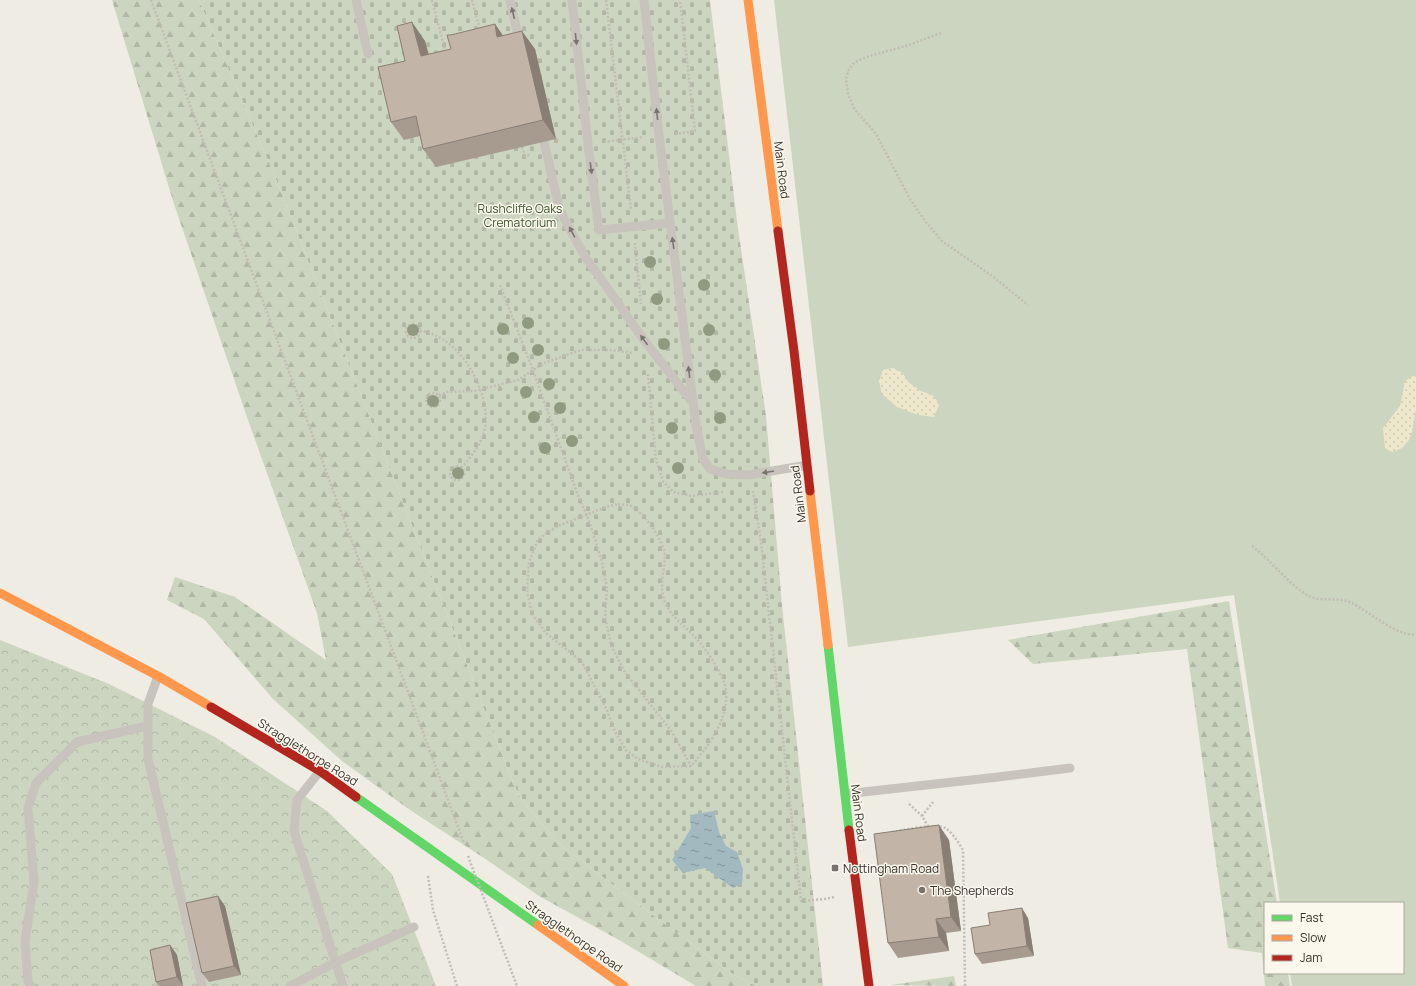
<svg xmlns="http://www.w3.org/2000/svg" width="1416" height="986" viewBox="0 0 1416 986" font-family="Manrope,sans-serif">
	<defs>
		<pattern id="forest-firs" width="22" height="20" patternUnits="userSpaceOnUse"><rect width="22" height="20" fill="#ccd5bf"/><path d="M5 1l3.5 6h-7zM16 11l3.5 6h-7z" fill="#b0b7a4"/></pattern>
		<pattern id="sand-dots" width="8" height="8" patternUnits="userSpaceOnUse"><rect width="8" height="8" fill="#ede8cc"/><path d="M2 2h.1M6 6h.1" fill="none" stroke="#ccc7af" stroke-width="1.8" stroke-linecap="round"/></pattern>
		<pattern id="cemetery-stones" width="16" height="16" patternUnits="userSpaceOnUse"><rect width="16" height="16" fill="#ccd5bf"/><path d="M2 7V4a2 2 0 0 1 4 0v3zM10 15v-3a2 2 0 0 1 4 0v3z" fill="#b0b7a4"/></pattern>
		<pattern id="park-crowns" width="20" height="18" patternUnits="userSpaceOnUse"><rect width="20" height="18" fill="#ccd5bf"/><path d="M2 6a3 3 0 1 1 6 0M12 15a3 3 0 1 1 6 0" fill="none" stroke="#b0b7a4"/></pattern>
		<pattern id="water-ripples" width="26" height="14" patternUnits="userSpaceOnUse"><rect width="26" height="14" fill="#a1b9bf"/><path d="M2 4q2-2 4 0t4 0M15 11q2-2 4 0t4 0" fill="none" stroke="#84979b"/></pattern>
	</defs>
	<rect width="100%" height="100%" fill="#efece4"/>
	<polygon fill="#ccd5bf" points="774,0 1416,0 1416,986 1292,986 1290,973 1403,973 1403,903 1280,903 1234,595 848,647"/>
	<g fill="url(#forest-firs)">
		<polygon points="112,0 199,0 276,179 511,777 521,799 557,842 650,913 733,974 756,986 696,986 619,940 539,896 484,858 410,810 342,761 273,699 204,619 167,600 175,577 235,597 326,660 317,613 248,420 174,204"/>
		<polygon points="1229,601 1277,903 1265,903 1265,973 1288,973 1290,986 1265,986 1262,953 1228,948 1187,649 1033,664 1008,640"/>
		<polygon points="954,976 956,986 890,985"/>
	</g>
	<g fill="url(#sand-dots)">
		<polygon points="893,368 903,373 908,382 921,391 934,396 939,405 934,417 918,415 897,407 882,394 879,381 883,370"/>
		<polygon points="1413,376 1416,377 1416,409 1412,432 1409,440 1402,448 1392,452 1385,448 1383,428 1400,406 1405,381"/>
	</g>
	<polygon fill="url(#cemetery-stones)" points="199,0 710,0 738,229 766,416 782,605 823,986 756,986 733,974 650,913 557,842 521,799 511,777 276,179"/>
	<polygon fill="url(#park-crowns)" points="0,640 109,684 215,737 327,811 392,874 436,986 0,986"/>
	<polygon fill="url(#water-ripples)" points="714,811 719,832 726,846 737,852 743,869 742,883 733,888 705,868 683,873 672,860 691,828 690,815"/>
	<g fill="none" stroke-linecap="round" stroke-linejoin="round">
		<g stroke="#c1bdb5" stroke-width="2.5" stroke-dasharray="2 2" stroke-linecap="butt">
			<polyline points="151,0 464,843"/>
			<polyline points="432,0 446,54"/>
			<polyline points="472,0 480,30"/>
			<polyline points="606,0 631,210"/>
			<polyline points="941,33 909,45 866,57 855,62 849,69 846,79 848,94 855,110 876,134 910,199 925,221 942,241 992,276 1028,305"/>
			<polyline points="675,134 695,131 680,0"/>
			<polyline points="604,142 643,137"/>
			<polyline points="522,147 525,156 530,155"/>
			<polyline points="635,243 641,304"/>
			<polyline points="500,285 533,370 580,501 587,515 601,558 607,588 605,617 611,645 624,671 672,732 691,766"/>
			<circle cx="413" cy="331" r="7"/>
			<path d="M420,331C459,335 491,391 485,428C482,443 472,456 462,467"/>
			<polyline points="648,374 656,460 663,481 673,492 692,496 723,492"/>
			<circle cx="433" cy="400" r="7"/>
			<polyline points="439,395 447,392 474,391 518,380 544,363 581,350 613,350 632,353"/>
			<circle cx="457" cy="473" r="7"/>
			<polyline points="753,491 761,542 801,901 825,899 834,897"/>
			<path d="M618,504C623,505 629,504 633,507C645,515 665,542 665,557C664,571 659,588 665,602C671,616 682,624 692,634C703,645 725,675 726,691C729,719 708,747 691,766L662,767L638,759L626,750L615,732L606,708L582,662L546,633L532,614L527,590L529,562L538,539L558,526L606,507Z"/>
			<path d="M1252,546C1272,561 1286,582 1307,595C1320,603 1338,596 1352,603C1368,611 1399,638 1416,634"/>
			<polyline points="909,804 922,816 928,826"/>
			<polyline points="922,816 933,802"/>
			<path d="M892,832C903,830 935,823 945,828C953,833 958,842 963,850L965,986"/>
			<polyline points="428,876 433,910 457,986"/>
		</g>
		<g stroke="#c8c4bd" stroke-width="9">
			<polyline points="356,0 368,54"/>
			<polyline points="510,0 520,44"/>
			<polyline points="572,0 588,144 599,230 670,223"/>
			<polyline points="644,0 659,135 696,425 703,459 710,469 726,474 749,475 807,465"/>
			<polyline points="544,142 560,211 584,255 644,340 693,403"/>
			<polyline points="158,676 148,704 148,759 202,986"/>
			<polyline points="320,771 297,800 294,831 343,986"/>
			<polyline points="845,794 998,777 1070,768"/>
			<polyline points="30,986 28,981 25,941 34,882 28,808 36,783 77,742 147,726"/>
			<polyline points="290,986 336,962 414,927"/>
		</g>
		<g stroke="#63d668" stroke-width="9">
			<polyline points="828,645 849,830"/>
			<polyline points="356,797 538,925"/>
		</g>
		<g stroke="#ff974d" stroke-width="9">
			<polyline points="748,0 778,231"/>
			<polyline points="810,491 828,645"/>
			<polyline points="0,593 158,676 211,707"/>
			<polyline points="538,925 624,986"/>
		</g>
		<g stroke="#b3261e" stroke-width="9">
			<polyline points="778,231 794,351 810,491"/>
			<polyline points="211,707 320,771 356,797"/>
			<polyline points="849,830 869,986"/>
		</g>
		<polyline stroke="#c1bdb5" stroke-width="2.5" stroke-dasharray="2 2" stroke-linecap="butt" points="468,856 517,986"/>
	</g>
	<g fill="#8f9a80">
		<circle cx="650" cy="262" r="6"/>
		<circle cx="704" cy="285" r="6"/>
		<circle cx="657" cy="299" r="6"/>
		<circle cx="528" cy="323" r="6"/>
		<circle cx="503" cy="329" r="6"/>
		<circle cx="413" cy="330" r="6"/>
		<circle cx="709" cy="330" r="6"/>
		<circle cx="664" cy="344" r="6"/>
		<circle cx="538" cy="350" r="6"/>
		<circle cx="513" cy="358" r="6"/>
		<circle cx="715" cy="375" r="6"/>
		<circle cx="549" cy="384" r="6"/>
		<circle cx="526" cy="392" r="6"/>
		<circle cx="433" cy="401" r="6"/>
		<circle cx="560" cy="408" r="6"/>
		<circle cx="534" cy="417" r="6"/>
		<circle cx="720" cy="418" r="6"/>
		<circle cx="672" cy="428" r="6"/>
		<circle cx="572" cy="441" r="6"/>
		<circle cx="545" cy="448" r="6"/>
		<circle cx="678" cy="468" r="6"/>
		<circle cx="458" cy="473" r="6"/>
	</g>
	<g fill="#a79b8f">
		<polygon points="495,24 503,36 535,49 556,139 436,167 423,149 420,136 404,140 391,122 405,61 425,41 429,54 451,49"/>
		<polygon points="949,840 961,931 946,933 949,951 898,958 888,943"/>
		<polygon points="225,906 241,975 209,982 202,973"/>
		<polygon points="1028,918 1034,956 982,964 975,954 990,925"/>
		<polygon points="170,945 177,955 183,986 159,986 156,982"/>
	</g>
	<g fill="#887e74">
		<polygon points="412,22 425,41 433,75 421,56"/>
		<polygon points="495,24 508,43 497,37"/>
		<polygon points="522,31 535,49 556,139 543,120"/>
		<polygon points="939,825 949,840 961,931 951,917"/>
		<polygon points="218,896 225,906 241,975 234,966"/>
		<polygon points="1022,908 1028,918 1034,956 1027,946"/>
		<polygon points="936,919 946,933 949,951 939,937"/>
		<polygon points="170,945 177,955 183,986 177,977"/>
	</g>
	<g fill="#c2b4a6" stroke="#887e74">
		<polygon points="412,22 421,56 451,49 447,35 451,35 495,24 497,37 522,31 543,120 423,149 416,116 391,122 378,67 405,61 397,26"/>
		<polygon points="939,825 951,917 936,919 939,937 888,943 874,834"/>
		<polygon points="218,896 234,966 202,973 186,903"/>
		<polygon points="1022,908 1027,946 975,954 971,928 990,925 988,913"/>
		<polygon points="170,945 177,977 156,982 150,950"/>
	</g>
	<defs><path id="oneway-solid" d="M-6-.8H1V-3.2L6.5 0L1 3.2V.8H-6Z"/></defs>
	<g fill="#79746d">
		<use href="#oneway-solid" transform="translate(513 13) rotate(-103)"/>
		<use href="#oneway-solid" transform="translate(576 39) rotate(84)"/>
		<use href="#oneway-solid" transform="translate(657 114) rotate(-96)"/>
		<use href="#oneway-solid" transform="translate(591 168) rotate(82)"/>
		<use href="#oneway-solid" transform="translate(572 232) rotate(-118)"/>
		<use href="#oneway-solid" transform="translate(673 243) rotate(-98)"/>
		<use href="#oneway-solid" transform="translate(644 340) rotate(-126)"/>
		<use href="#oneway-solid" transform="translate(689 372) rotate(-97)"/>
		<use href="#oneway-solid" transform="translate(768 472) rotate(170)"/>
	</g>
	<g fill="#79736c" stroke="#faf7ed" stroke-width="1.5">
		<rect x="831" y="864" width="8" height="8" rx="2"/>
		<circle cx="922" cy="890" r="4"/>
	</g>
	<g text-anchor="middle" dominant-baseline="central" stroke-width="3" stroke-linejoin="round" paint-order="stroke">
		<g font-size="12" fill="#39322b" stroke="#faf7ed">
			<text transform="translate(782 170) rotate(83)">Main Road</text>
			<text transform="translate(798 494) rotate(-97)">Main Road</text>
			<text transform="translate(308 752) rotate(32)">Stragglethorpe Road</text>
			<text transform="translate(859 813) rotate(83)">Main Road</text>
			<text transform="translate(574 936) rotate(35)">Stragglethorpe Road</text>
		</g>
		<g font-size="12" fill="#40572f" stroke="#faf7ed">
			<text x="520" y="208">Rushcliffe Oaks<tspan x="520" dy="14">Crematorium</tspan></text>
		</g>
		<g font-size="12" fill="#39322b" stroke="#faf7ed" text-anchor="start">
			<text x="843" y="868">Nottingham Road</text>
			<text x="930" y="890">The Shepherds</text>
		</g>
	</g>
	<rect x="1264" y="902" width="140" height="72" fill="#faf7ed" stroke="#ada89f"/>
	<rect x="1272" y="915" width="20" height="6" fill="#63d668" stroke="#ada89f"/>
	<text x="1300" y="922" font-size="12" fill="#39322b">Fast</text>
	<rect x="1272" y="935" width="20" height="6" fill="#ff974d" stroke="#ada89f"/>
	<text x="1300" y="942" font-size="12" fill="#39322b">Slow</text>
	<rect x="1272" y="955" width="20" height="6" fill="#b3261e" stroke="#ada89f"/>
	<text x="1300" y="962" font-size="12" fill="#39322b">Jam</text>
</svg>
